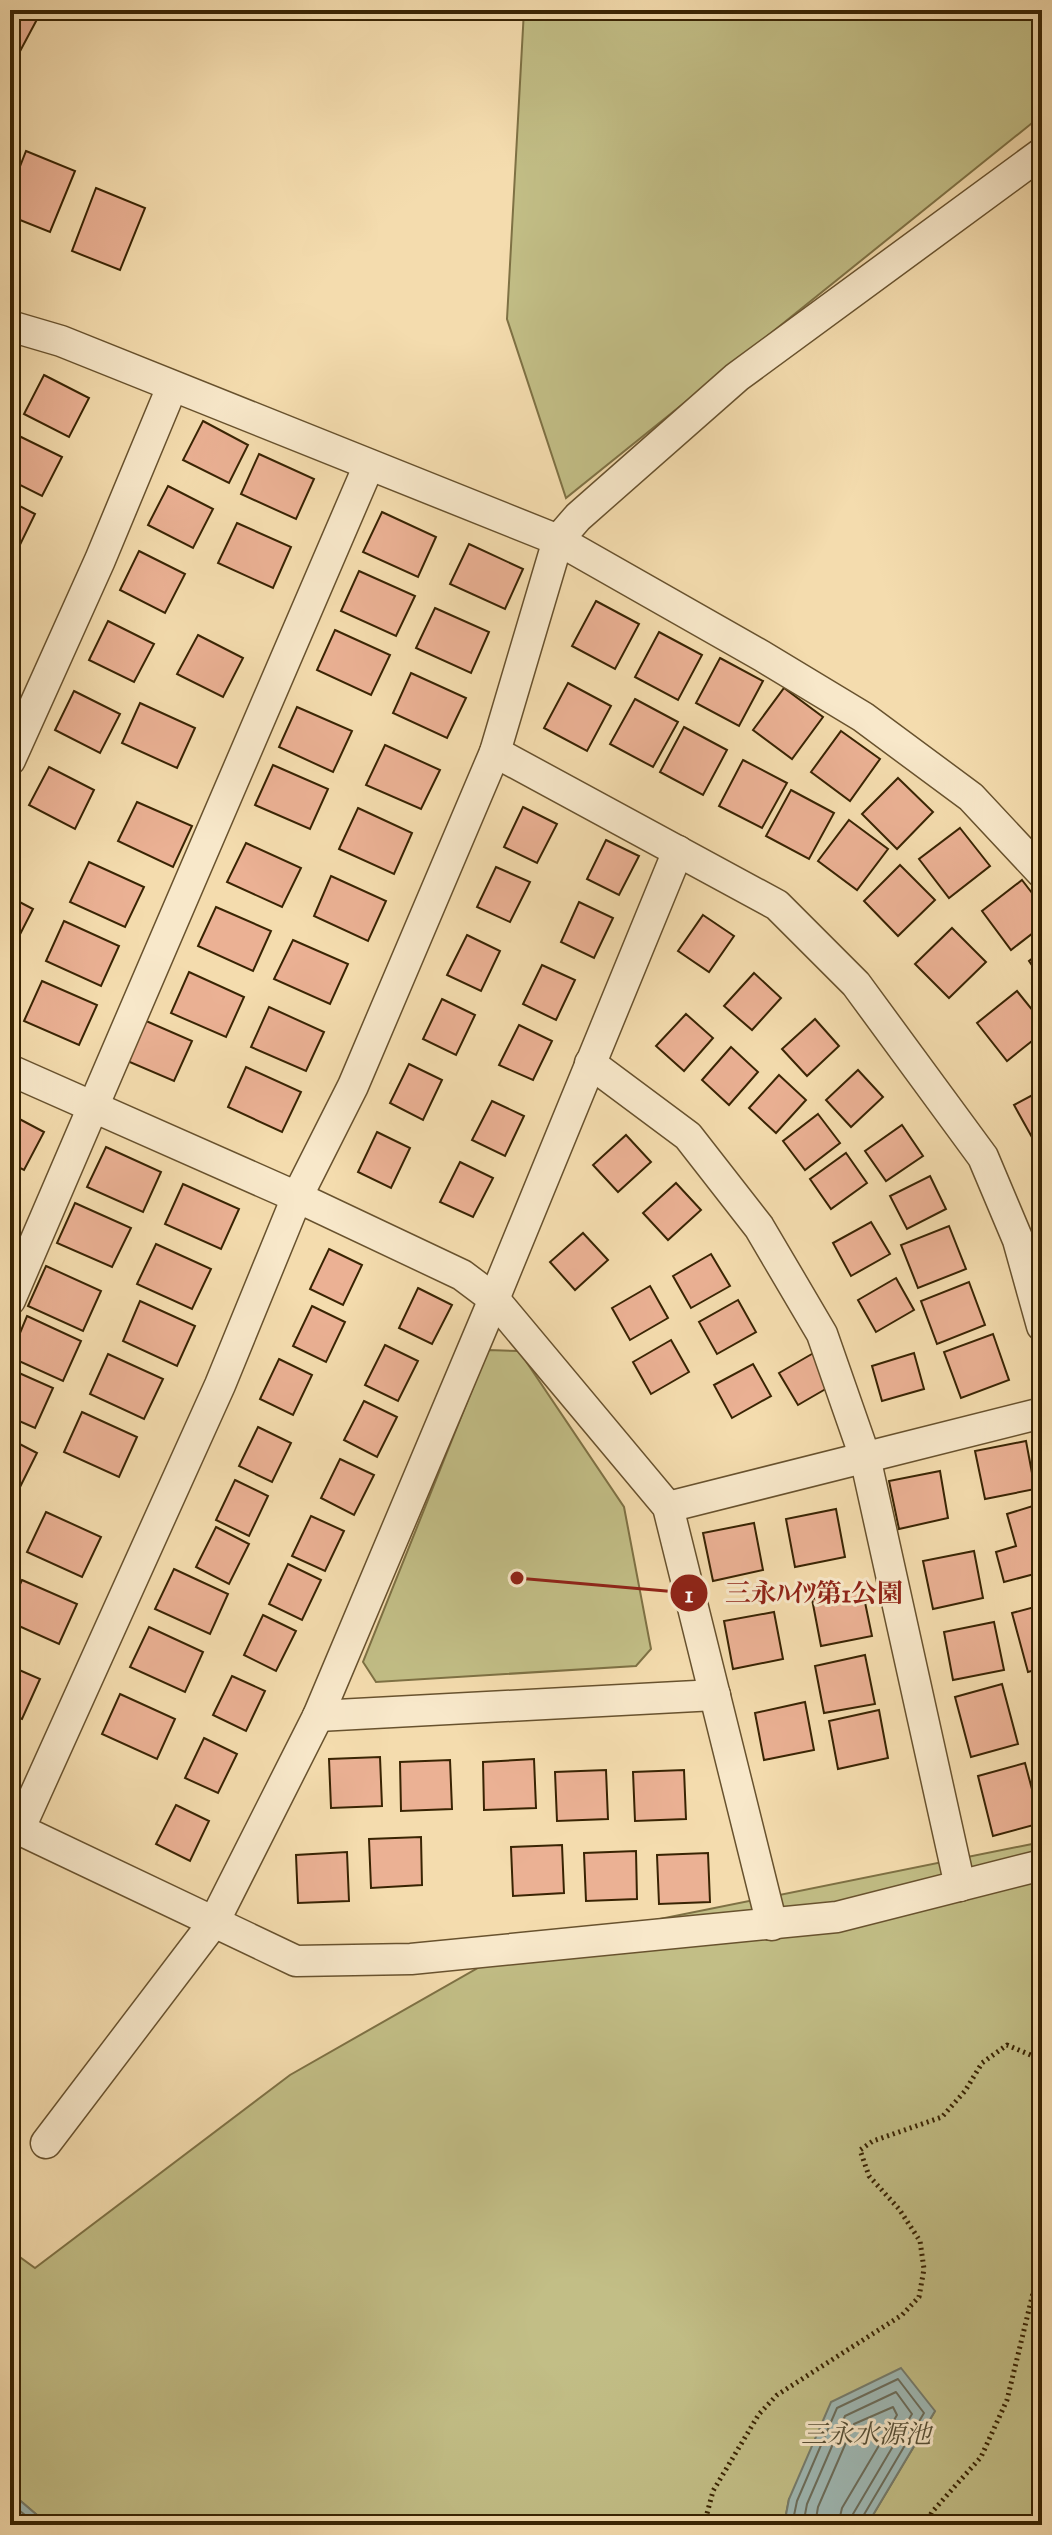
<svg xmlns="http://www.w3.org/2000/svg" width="1052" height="2535" viewBox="0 0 1052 2535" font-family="'Sorts Mill Goudy','Noto Serif JP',serif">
	<rect width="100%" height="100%" fill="#f4dcae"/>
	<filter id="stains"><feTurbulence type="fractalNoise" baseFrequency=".0025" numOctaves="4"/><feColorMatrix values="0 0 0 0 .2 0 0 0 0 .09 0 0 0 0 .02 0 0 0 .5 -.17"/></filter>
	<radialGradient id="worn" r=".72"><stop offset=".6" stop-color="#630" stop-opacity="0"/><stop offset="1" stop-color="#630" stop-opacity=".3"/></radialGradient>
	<g fill="#c2be86" stroke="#7e7144" stroke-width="2">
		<polygon points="524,10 1042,10 1042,115 566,498 507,319"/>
		<polygon points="488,1350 519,1351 624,1507 651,1649 636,1666 376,1682 363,1662"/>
		<polygon points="1042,1842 1042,2525 867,2525 935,2411 789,2499 784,2525 198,2525 166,2519 37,2515 10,2492 10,2250 35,2268 290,2075 511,1949"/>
	</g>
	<g fill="#9fb9b5" stroke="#767d6e" stroke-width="2">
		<polygon points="901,2368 935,2411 867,2525 784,2525 789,2499 831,2402"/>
		<polygon points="10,2492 37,2515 166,2519 198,2525 10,2525"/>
	</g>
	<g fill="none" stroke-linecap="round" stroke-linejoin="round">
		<g stroke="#6c6e5c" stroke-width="2">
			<polyline points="10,2503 35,2523 104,2525"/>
			<polyline points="792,2525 797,2501 837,2408 898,2379 924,2413 862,2518 861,2525"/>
			<polyline points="803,2525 807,2504 845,2416 896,2392 912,2414 853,2514 850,2525"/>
			<polyline points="815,2525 818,2507 854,2424 893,2407 897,2415 842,2508 838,2525"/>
		</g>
	</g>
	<g fill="#ebb194" stroke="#392403" stroke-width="2">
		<polygon points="10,10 42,10 10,70"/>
		<polygon points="26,151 75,171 50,232 10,216 10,192"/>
		<polygon points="96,188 145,208 120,270 72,251"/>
		<polygon points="44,375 89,398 69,437 24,414"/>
		<polygon points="203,421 248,445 229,483 183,460"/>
		<polygon points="17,435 62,457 42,496 10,480 10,448"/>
		<polygon points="259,454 314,479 296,519 241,494"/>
		<polygon points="168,486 213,509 193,548 148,525"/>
		<polygon points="10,501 35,514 16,553 10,550"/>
		<polygon points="382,512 436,537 418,577 363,552"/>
		<polygon points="237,523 291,547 273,588 218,563"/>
		<polygon points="469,544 523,569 505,609 450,584"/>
		<polygon points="139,551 185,574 165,613 120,590"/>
		<polygon points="359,571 415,596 396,636 341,611"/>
		<polygon points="596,601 639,624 615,669 572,646"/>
		<polygon points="435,608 489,632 471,673 416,648"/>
		<polygon points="108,621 154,644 134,682 89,660"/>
		<polygon points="335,630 390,655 371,695 317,670"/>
		<polygon points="659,632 702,655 678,700 635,677"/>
		<polygon points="198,635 243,658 223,697 177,674"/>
		<polygon points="720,658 763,681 739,726 696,703"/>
		<polygon points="411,673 466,698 447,738 393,713"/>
		<polygon points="568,683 611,706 587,751 544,728"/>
		<polygon points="784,688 823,717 792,759 753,730"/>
		<polygon points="74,691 120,714 100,753 55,730"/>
		<polygon points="635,699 678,722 653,767 610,744"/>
		<polygon points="140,703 195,728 177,768 122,743"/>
		<polygon points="297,707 352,731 333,772 279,747"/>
		<polygon points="684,727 727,750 703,795 660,772"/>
		<polygon points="841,731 880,759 850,801 811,772"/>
		<polygon points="385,745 440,770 421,809 366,785"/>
		<polygon points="743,760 787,783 762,828 719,806"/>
		<polygon points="273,765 328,789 310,829 255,805"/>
		<polygon points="49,767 94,790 75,829 29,805"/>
		<polygon points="898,778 933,812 897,849 862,814"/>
		<polygon points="791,790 834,813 809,859 766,836"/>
		<polygon points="137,802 192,826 173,867 118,841"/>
		<polygon points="523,807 557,824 537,863 504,847"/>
		<polygon points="358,808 412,833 394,874 339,849"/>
		<polygon points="849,820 888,849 857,890 818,861"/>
		<polygon points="960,828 990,866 949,898 919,859"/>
		<polygon points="606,840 639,856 619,895 587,879"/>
		<polygon points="246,843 301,868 282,907 227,882"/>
		<polygon points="89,862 144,887 125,927 70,902"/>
		<polygon points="900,865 935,900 898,936 864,901"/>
		<polygon points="496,867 530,882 510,922 477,907"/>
		<polygon points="331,876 386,901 368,941 314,916"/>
		<polygon points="1022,880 1042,906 1042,926 1011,950 982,911"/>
		<polygon points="10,897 33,909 13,948 10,946"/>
		<polygon points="579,902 613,918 594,958 561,942"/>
		<polygon points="216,907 271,931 253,971 198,946"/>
		<polygon points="703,915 734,936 709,972 678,951"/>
		<polygon points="64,921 119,946 101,986 46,961"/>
		<polygon points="952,928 986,962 949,998 915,964"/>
		<polygon points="467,935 500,951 481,991 447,975"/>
		<polygon points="293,940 348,964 330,1004 274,979"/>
		<polygon points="1042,951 1042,980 1029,961"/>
		<polygon points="542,965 575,980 556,1020 523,1004"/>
		<polygon points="189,972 244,997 226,1037 171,1013"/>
		<polygon points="754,973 781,998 752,1030 724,1006"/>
		<polygon points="42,981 97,1005 79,1045 24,1021"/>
		<polygon points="1017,991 1042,1022 1042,1033 1007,1061 977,1023"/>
		<polygon points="442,999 475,1015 456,1055 423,1039"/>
		<polygon points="269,1007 324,1032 306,1071 251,1047"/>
		<polygon points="686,1014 713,1038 684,1071 656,1046"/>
		<polygon points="137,1017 192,1041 174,1081 118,1057"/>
		<polygon points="815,1019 839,1046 807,1076 782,1049"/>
		<polygon points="519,1025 552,1041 533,1080 499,1065"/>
		<polygon points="731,1047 758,1072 729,1105 702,1080"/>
		<polygon points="409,1064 442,1080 423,1120 390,1103"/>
		<polygon points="246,1067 301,1092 282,1132 228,1107"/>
		<polygon points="858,1070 883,1097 851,1127 826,1100"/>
		<polygon points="779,1075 806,1100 776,1133 749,1108"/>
		<polygon points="1042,1090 1042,1146 1038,1148 1014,1105"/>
		<polygon points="492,1101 524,1116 505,1156 472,1140"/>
		<polygon points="10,1114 44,1132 24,1170 10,1163"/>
		<polygon points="818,1114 840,1143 805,1170 783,1141"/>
		<polygon points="902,1125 923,1156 886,1181 865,1151"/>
		<polygon points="377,1132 410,1148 391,1188 358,1172"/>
		<polygon points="626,1135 651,1162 618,1192 593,1165"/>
		<polygon points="106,1147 161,1172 143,1212 87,1187"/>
		<polygon points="846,1153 867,1183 831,1209 810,1179"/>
		<polygon points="460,1162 493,1178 473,1217 440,1202"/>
		<polygon points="930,1176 946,1209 907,1229 890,1196"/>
		<polygon points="676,1183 701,1210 668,1240 643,1213"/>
		<polygon points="183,1184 239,1209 221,1249 165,1224"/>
		<polygon points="75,1203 131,1228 112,1267 57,1243"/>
		<polygon points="871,1222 890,1254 851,1276 833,1243"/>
		<polygon points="949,1226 966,1269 918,1288 901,1245"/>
		<polygon points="583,1233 608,1260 575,1290 550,1262"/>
		<polygon points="156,1244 211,1269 192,1309 137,1284"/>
		<polygon points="329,1249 362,1265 343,1305 310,1289"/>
		<polygon points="711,1254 730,1286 691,1308 673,1276"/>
		<polygon points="46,1266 101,1291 83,1331 28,1306"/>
		<polygon points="896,1278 914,1310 876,1332 858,1300"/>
		<polygon points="969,1282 985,1325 937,1344 921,1301"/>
		<polygon points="650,1286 668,1318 630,1340 612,1308"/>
		<polygon points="418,1288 452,1305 432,1344 399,1328"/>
		<polygon points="738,1300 756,1332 717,1354 699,1322"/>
		<polygon points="140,1301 195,1326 177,1366 123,1341"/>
		<polygon points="312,1306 345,1322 326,1362 293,1346"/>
		<polygon points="27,1316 81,1341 63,1381 10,1357"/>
		<polygon points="993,1334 1009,1380 961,1398 944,1352"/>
		<polygon points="671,1340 689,1372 651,1394 633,1362"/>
		<polygon points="385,1345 418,1361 398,1401 365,1385"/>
		<polygon points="817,1351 836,1383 798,1405 779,1373"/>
		<polygon points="914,1353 924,1389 882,1401 872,1366"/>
		<polygon points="108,1354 163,1379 144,1419 90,1394"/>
		<polygon points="279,1359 312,1375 293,1415 260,1399"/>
		<polygon points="753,1364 771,1396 732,1418 714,1385"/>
		<polygon points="10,1369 53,1388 35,1428 10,1417"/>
		<polygon points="364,1401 397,1417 377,1457 344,1440"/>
		<polygon points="82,1412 137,1437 119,1477 64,1452"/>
		<polygon points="258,1427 291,1443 272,1482 239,1466"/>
		<polygon points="10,1439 37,1453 17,1493 10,1489"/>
		<polygon points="1026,1441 1035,1489 985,1499 975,1451"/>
		<polygon points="340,1459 374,1475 354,1515 321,1498"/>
		<polygon points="940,1471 948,1518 899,1529 889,1481"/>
		<polygon points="235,1480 268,1496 249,1536 216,1520"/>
		<polygon points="1036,1505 1042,1528 1042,1572 1004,1582 996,1552 1016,1546 1007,1514"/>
		<polygon points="836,1509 845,1557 795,1567 786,1519"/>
		<polygon points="46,1512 101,1537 82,1577 27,1552"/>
		<polygon points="311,1516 344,1531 325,1571 292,1556"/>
		<polygon points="754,1523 763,1570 713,1581 703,1533"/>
		<polygon points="216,1527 249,1544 229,1584 196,1567"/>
		<polygon points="974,1551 983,1598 933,1609 923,1561"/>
		<polygon points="288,1564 321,1580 302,1620 269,1604"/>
		<polygon points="174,1569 228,1594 210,1634 155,1609"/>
		<polygon points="22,1580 77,1604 59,1644 10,1622 10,1606"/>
		<polygon points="862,1588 872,1636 821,1646 812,1599"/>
		<polygon points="1042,1605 1042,1668 1028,1672 1012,1613"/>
		<polygon points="774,1612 783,1659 733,1669 724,1621"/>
		<polygon points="263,1615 296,1631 276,1671 244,1655"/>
		<polygon points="994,1622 1004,1670 953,1680 944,1632"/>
		<polygon points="149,1627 203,1652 185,1692 130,1667"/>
		<polygon points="865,1655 875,1704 824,1713 815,1666"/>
		<polygon points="10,1666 40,1679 22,1719 10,1714"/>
		<polygon points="232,1676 265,1691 246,1731 213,1715"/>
		<polygon points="1002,1684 1018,1744 971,1757 955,1697"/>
		<polygon points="120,1694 175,1719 157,1759 102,1734"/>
		<polygon points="805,1702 814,1750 764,1760 755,1713"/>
		<polygon points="879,1710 888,1758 838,1769 829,1721"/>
		<polygon points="204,1738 237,1754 218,1793 185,1778"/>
		<polygon points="380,1757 382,1806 331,1808 329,1759"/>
		<polygon points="534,1759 536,1808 484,1810 483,1762"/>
		<polygon points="450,1760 452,1809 401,1811 400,1762"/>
		<polygon points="1025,1763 1041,1823 993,1836 978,1776"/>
		<polygon points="606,1770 608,1819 557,1821 555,1772"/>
		<polygon points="684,1770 686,1819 635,1821 633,1772"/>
		<polygon points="176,1805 209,1821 190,1861 156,1844"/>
		<polygon points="421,1837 422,1885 371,1888 369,1839"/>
		<polygon points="562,1845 564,1893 513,1896 511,1847"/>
		<polygon points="636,1851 637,1899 586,1901 584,1853"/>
		<polygon points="347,1852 349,1901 298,1903 296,1855"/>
		<polygon points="708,1853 710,1902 659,1904 657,1855"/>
	</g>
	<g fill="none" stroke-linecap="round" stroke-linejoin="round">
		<g stroke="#68522e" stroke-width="33">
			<g id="minor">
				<polyline points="10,326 61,341 558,540 762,656 863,717 971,797 1042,873"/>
				<polyline points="495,752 777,905 856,984 983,1157 1018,1240 1042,1326"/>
				<polyline points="10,760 100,560 172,387"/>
				<polyline points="590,1063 688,1136 759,1227 822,1334 865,1457 960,1886"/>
				<polyline points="10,1070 297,1197 462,1275 494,1299 668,1507 772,1925"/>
				<polyline points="10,1300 369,465"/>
				<polyline points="668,1507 1042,1413"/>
				<polyline points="318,1716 715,1695"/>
				<polyline points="10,1825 296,1961 411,1959 837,1917 1042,1865"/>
				<polyline points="19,1830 220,1385 297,1197 353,1086 495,752 558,540 578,517 737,377 1042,153"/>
				<polyline points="46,2143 214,1922 318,1716 494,1299 678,851"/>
			</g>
		</g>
		<g stroke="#392403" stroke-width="5" stroke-dasharray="2 4" stroke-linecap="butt">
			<polyline points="704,2525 713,2491 759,2414 777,2395 902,2315 919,2297 924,2269 920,2241 899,2209 869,2176 860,2150 873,2141 942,2117 965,2091 982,2063 1007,2045 1033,2056 1042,2073"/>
			<polyline points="925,2525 932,2512 981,2457 1007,2400 1042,2256"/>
		</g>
		<use href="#minor" stroke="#f8e8ca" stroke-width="30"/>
	</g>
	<g text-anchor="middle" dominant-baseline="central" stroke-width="6" stroke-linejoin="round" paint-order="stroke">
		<g font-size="26" font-style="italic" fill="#585138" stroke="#f8e8ca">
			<text x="866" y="2436">三永水源池</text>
		</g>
	</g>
	<path fill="none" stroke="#8f2418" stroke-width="3" d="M517 1578L689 1593"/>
	<g fill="#8f2418" stroke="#f8e8ca" stroke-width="3">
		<circle cx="517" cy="1578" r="8"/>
		<circle cx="689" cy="1593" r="20"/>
	</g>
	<g font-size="24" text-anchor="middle" font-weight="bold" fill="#fff">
		<text x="689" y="1602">1</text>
	</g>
	<g font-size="26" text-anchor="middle" font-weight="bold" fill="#8f2418" stroke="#f8e8ca" stroke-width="6" stroke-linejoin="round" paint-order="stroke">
		<text x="814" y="1602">三永ﾊｲﾂ第1公園</text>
	</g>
	<rect width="1052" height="2535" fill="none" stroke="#f4dcae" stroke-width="40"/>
	<rect x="12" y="12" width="1028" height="2511" fill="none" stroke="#392403" stroke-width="4"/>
	<rect x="20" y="20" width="1012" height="2495" fill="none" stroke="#392403" stroke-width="2"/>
	<rect width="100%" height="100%" filter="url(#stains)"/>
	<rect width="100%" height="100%" fill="url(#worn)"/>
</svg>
